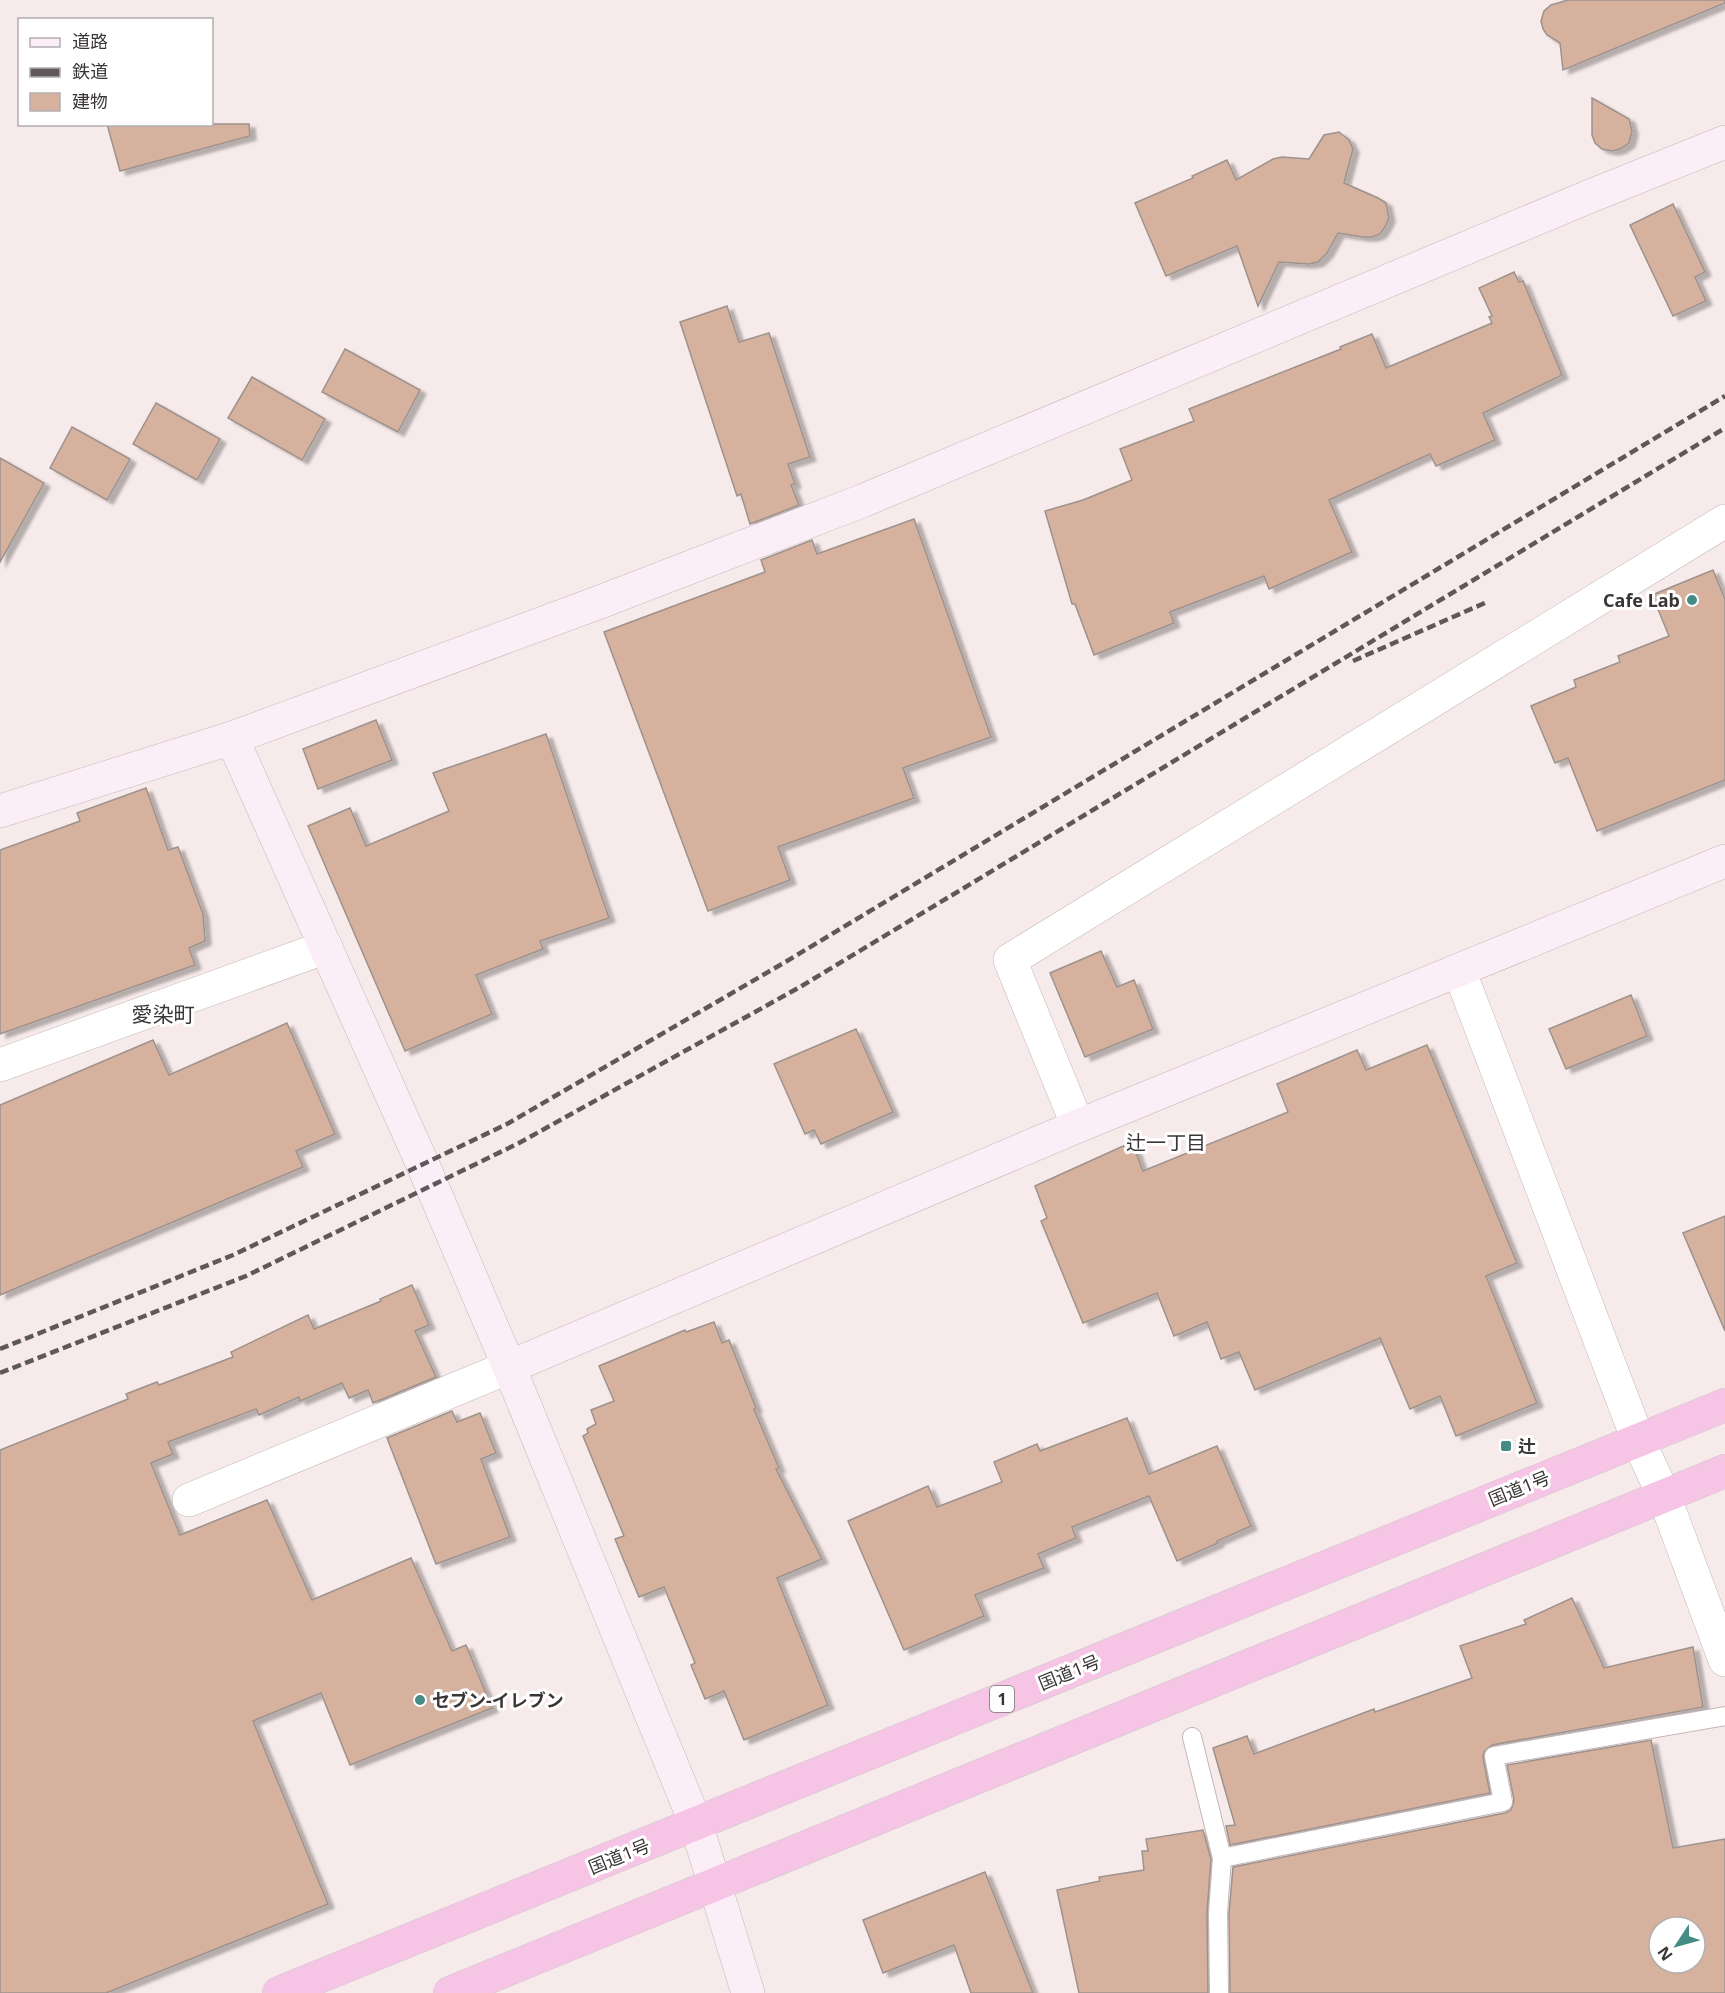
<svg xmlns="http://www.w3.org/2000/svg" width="1725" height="1993" viewBox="0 0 1725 1993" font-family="'Noto Sans','Noto Sans JP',sans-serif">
	<defs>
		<filter id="shadow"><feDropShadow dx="6" dy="4" stdDeviation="1.5" flood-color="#0004"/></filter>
	</defs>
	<rect width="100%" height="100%" fill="#f7eaea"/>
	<g fill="#d6b19e" stroke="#9d928d" stroke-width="1.5" fill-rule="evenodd" filter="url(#shadow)">
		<polygon points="1568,0 1725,0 1725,3 1563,70 1560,43 1547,35 1543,29 1541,21 1544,11 1551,5"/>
		<polygon points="1592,98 1629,119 1632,131 1629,143 1620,149 1612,151 1602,149 1595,143 1592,135"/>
		<polygon points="107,124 249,124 250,136 120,171"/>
		<polygon points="1339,132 1349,140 1353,149 1344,183 1378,198 1386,203 1389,218 1385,227 1380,234 1372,237 1363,237 1338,233 1327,253 1318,262 1309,264 1279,262 1258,306 1237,246 1166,276 1135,203 1193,178 1192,176 1227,160 1236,180 1273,159 1282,157 1309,159 1324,135"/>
		<polygon points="1673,204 1705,272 1695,277 1706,301 1673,316 1630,225"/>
		<polygon points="1514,272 1519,282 1523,281 1562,375 1483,413 1495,440 1436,466 1430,454 1329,500 1352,552 1269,589 1264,576 1170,612 1174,623 1094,655 1075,604 1072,604 1045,511 1083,500 1132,480 1120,449 1194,421 1189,409 1341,349 1340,347 1372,334 1386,368 1492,323 1489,317 1492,316 1479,288"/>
		<polygon points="727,306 739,342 769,333 810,457 788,464 795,484 791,485 799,505 750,524 741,494 737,496 680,322"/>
		<polygon points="345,349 420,390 398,432 322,392"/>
		<polygon points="252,377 325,419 302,460 228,418"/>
		<polygon points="156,403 220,439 197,480 133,444"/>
		<polygon points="72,427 130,459 107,500 50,468"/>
		<polygon points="0,458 44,483 0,562"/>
		<polygon points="914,519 991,737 903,768 914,798 778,847 790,880 708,911 604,632 765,572 761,560 812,540 817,554"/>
		<polygon points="1713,570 1725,599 1725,780 1597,831 1568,758 1555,763 1531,706 1576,687 1574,680 1620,662 1618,656 1669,636 1652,595"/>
		<polygon points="376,720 392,760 318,789 303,749"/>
		<polygon points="546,734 609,918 540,941 543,949 476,975 492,1014 405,1051 308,826 350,808 366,846 449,811 433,773"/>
		<polygon points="146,788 168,850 178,847 203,914 205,941 189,948 195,965 0,1034 0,850 80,821 77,813"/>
		<polygon points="1101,951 1117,987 1134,980 1153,1029 1085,1057 1050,973"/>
		<polygon points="1631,995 1647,1036 1566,1069 1549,1029"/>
		<polygon points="287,1023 335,1134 296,1151 303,1167 0,1295 0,1105 153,1040 169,1075"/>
		<polygon points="856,1029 893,1112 821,1144 814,1130 805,1134 774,1064"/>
		<polygon points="1427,1045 1517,1263 1486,1276 1537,1403 1456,1436 1440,1396 1410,1409 1380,1338 1255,1390 1239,1352 1221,1359 1207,1322 1174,1336 1157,1293 1083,1323 1041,1221 1047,1218 1035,1186 1132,1142 1143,1171 1288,1112 1277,1084 1357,1050 1366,1070"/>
		<polygon points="1725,1216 1725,1331 1683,1233"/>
		<polygon points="412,1285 429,1325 415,1331 436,1377 373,1403 368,1390 349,1398 342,1383 300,1401 299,1397 259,1415 256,1409 168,1442 173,1454 151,1463 180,1535 267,1500 312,1600 411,1558 452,1651 466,1645 492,1708 350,1765 321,1693 253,1721 328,1904 106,1993 0,1993 0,1450 128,1399 126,1394 157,1382 159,1385 233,1357 231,1352 308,1315 314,1329 381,1301 380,1299"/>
		<polygon points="714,1322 722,1343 729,1340 756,1408 754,1409 779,1468 776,1469 822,1559 777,1578 828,1705 744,1740 724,1691 705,1699 691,1665 695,1663 664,1587 639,1597 615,1539 624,1536 583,1436 588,1433 587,1429 596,1424 591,1410 614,1401 599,1366 685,1330 686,1332"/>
		<polygon points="452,1411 457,1422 480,1413 496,1453 481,1459 510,1537 436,1564 387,1438"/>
		<polygon points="1127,1418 1149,1474 1217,1446 1251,1526 1217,1541 1218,1543 1177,1561 1149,1496 1072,1527 1076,1538 1038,1554 1044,1568 975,1595 984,1616 904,1650 848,1521 928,1486 937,1507 1002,1482 994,1462 1037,1444 1040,1451"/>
		<polygon points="1572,1598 1604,1668 1693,1647 1703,1707 1492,1745 1484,1752 1483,1758 1490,1793 1230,1845 1226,1826 1235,1825 1213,1748 1247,1736 1254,1754 1374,1709 1375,1712 1472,1678 1460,1646 1526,1624 1524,1620"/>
		<path d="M1651,1740L1673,1848L1725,1839V1993H1230L1229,1913L1233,1867L1505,1813L1511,1810L1514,1800L1507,1765ZM1659,1927H1695V1963H1659Z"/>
		<polygon points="1203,1830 1211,1859 1207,1913 1208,1993 1079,1993 1057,1890 1100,1881 1099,1877 1144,1870 1142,1851 1148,1851 1146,1839"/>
		<polygon points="985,1872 1033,1993 971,1993 954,1945 883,1973 863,1920"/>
	</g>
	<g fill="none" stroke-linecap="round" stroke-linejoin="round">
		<g stroke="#c5b7b8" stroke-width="20">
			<g id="lane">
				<polyline points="1192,1737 1222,1858 1218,1913 1219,1993"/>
				<polyline points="1222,1858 1503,1802 1494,1756 1725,1716"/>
			</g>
		</g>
		<g stroke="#c5b7b8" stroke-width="34">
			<g id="street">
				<polyline points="1459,970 1638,1440 1664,1496 1725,1660"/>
				<polyline points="0,1065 326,947"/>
				<polyline points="1078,1126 1010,960 1725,521"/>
				<polyline points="189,1500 509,1367"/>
			</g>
		</g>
		<g stroke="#c5b7b8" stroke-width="34">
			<g id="secondary">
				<polyline points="232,738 423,1165 509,1367 696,1824 748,1993"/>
				<polyline points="0,811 232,738 600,602 862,501 1588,197 1725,142"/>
				<polyline points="509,1367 1078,1126 1725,861"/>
			</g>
		</g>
		<g stroke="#cccbcb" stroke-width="34">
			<g id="highway">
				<polyline points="279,1993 1725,1405"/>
				<polyline points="450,1993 1725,1471"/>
			</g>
		</g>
		<use href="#lane" stroke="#fff" stroke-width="18"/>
		<use href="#street" stroke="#fff" stroke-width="33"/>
		<use href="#secondary" stroke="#fceef7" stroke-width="33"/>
		<use href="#highway" stroke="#f6c5e5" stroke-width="33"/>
		<g stroke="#5e5858" stroke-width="4.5" stroke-dasharray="9 4.5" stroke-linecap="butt">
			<polyline points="1353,661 1487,602"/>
			<polyline points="0,1349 233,1255 507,1124 787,961 1725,396"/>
			<polyline points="0,1373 246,1276 519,1143 800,987 1725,428"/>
		</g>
	</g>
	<g fill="#458c86" stroke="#fff" stroke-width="2">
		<circle cx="1692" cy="600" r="6"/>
		<rect x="1500" y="1440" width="12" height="12" rx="3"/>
		<circle cx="420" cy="1700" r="6"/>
	</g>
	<g text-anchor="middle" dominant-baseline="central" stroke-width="6" stroke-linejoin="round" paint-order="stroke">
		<rect fill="#fff" stroke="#767272" stroke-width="1.5" x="990" y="1686" width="24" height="26" rx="4.5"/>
		<g font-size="16" font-weight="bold" fill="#3b3636">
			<text x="1002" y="1699">1</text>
		</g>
		<g font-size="18" font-weight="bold" fill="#3b3636" stroke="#fff" text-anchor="start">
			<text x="1680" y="600" text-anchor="end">Cafe Lab</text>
			<text x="1518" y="1446">辻</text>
			<text x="432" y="1700">セブン-イレブン</text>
		</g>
		<g font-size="18" fill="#3b3636" stroke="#fff">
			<text transform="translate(1519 1488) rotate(-22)">国道1号</text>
			<text transform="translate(1069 1672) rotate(-22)">国道1号</text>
			<text transform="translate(619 1856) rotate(-22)">国道1号</text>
		</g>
		<g font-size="20" fill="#3b3636" stroke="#fff">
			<text x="1166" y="1142">辻一丁目</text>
		</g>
		<g font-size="21" fill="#3b3636" stroke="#fff">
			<text x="163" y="1014">愛染町</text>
		</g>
	</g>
	<rect x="18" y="18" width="195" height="108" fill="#ffffff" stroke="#b1afaf" stroke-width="1.5"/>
	<rect x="30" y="38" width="30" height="9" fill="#fceef7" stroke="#b1afaf" stroke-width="1.5"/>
	<text x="72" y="48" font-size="18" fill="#3b3636">道路</text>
	<rect x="30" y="68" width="30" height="9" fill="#5e5858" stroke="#b1afaf" stroke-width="1.5"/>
	<text x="72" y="78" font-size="18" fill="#3b3636">鉄道</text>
	<rect x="30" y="93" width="30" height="18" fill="#d6b19e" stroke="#b1afaf" stroke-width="1.5"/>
	<text x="72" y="108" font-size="18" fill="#3b3636">建物</text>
	<g transform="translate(1677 1945) rotate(234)"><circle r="28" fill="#ffffff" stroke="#b1afaf" stroke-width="1.5"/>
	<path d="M0-4.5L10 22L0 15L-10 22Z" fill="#458c86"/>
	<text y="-9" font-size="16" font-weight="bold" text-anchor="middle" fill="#3b3636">N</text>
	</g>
</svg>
